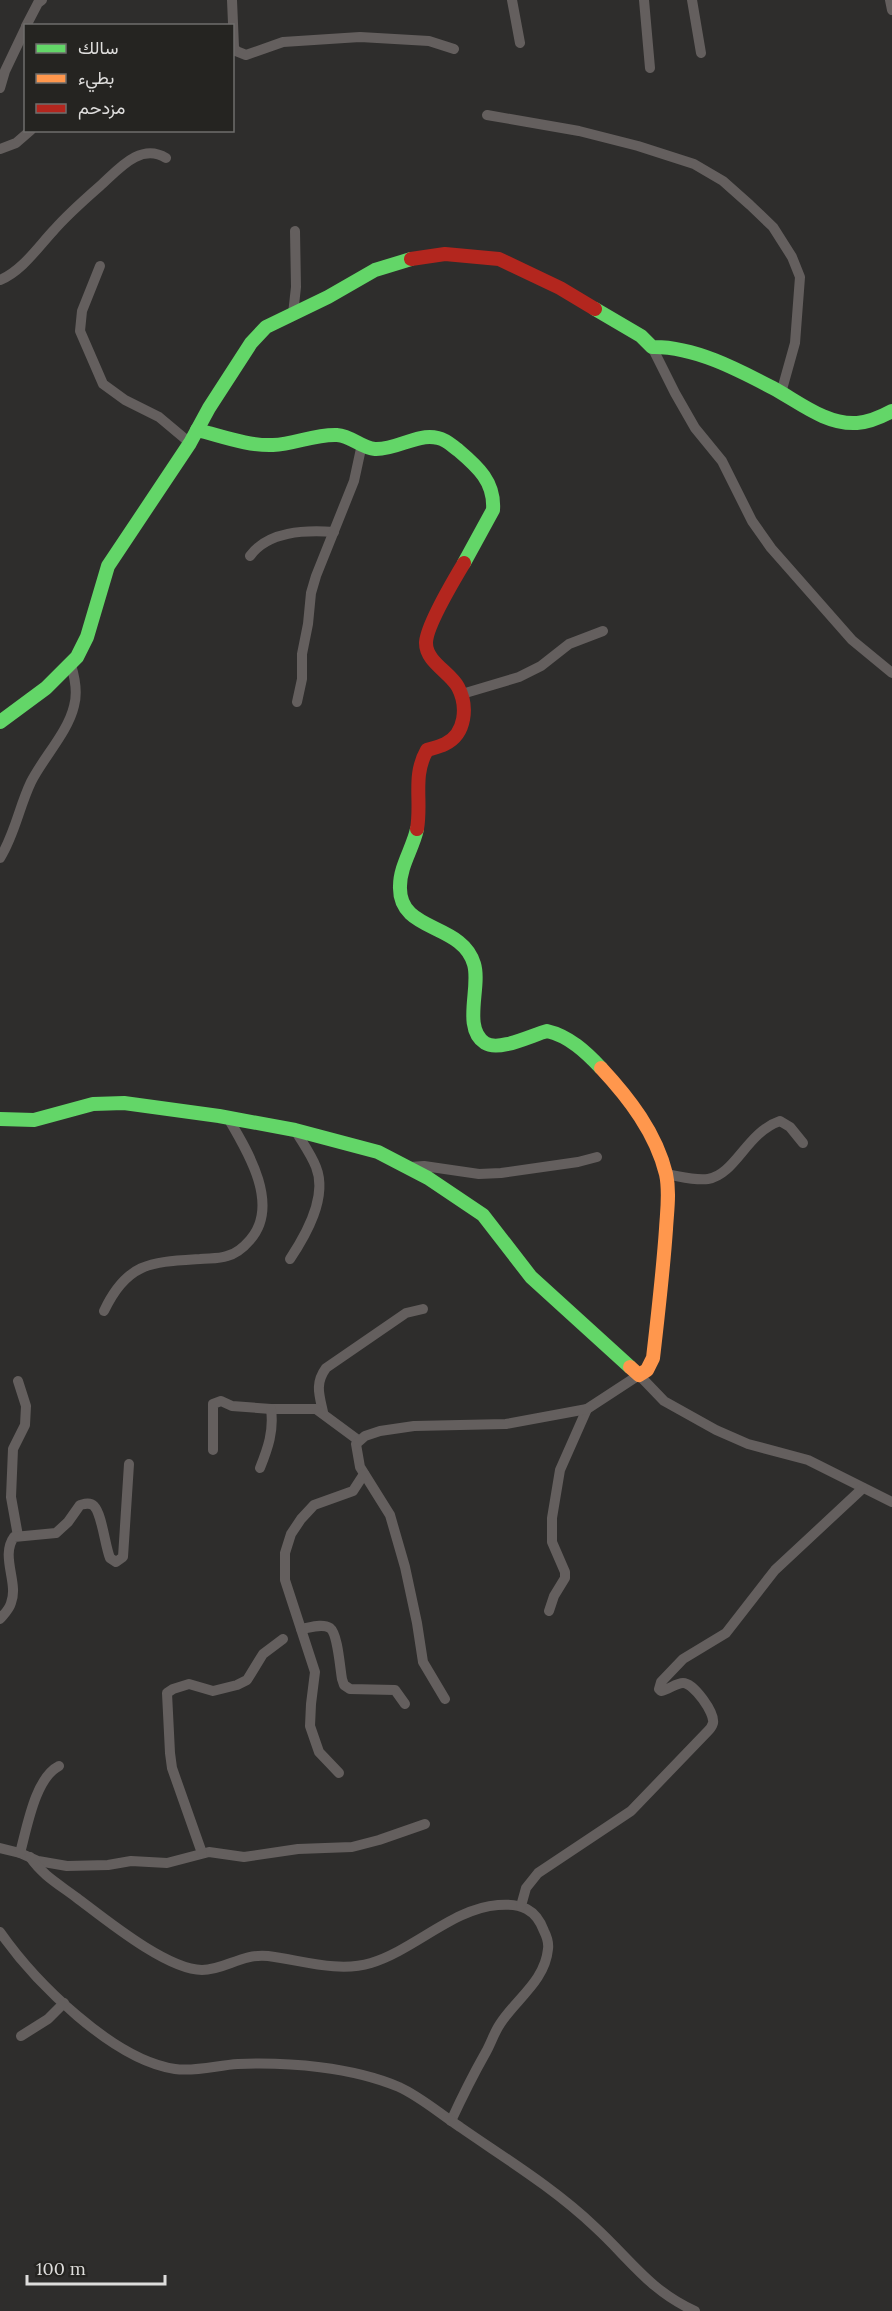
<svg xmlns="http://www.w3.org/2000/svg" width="892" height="2311" viewBox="0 0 892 2311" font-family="Lora,Vazirmatn,serif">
	<rect width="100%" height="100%" fill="#2e2d2c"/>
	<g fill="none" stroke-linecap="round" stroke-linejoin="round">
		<g stroke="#645f5e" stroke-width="10">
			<polyline points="232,0 234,47 236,51 246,55 283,42 360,37 429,41 454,49"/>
			<polyline points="512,0 520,43"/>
			<polyline points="644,0 650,68"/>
			<polyline points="692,0 701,53"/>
			<polyline points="890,0 892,10"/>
			<polyline points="26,26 38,3 42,0"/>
			<polyline points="0,88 5,71 26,27"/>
			<polyline points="487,115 579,131 638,146 694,164 723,181 750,205 773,227 792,257 800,277 795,343 781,393"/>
			<polyline points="0,149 16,143 31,130"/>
			<polyline points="100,266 82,311 80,331 103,384 125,400 159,417 190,443"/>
			<path d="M0,280C22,271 38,247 54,230C68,214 84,200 100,186C118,170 140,142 166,158"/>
			<polyline points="293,314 296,287 295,231"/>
			<polyline points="652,347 675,393 695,428 722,461 752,521 771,548 852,640 892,673"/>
			<path d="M250,556C268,531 305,530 334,532"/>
			<polyline points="462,694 519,677 541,666 569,644 603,631"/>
			<polyline points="297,702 302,679 302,654 308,624 311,593 316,576 354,481 362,444"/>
			<path d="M0,858C15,834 19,807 31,782C43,758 68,732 74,706C78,692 75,678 71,665"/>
			<polyline points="410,1167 424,1166 479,1174 501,1173 578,1162 597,1157"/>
			<path d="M665,1174C679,1176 695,1181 708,1179C735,1175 747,1132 780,1121L790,1127L803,1143"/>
			<path d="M290,1259C306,1235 328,1197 316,1167C311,1154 302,1142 295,1130"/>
			<path d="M104,1311C127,1262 151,1262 200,1259C209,1258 219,1259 227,1256C236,1254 244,1247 250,1240C281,1205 247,1150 228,1118"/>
			<path d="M323,1412C319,1394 315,1383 326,1368L406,1313L423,1309"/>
			<polyline points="213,1450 213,1404 221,1401 232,1406 271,1409 316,1409 358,1440"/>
			<path d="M260,1468C268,1448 274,1431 271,1409"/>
			<polyline points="18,1536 11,1497 13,1449 25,1425 26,1406 18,1381"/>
			<polyline points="549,1611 554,1596 565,1578 565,1572 552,1542 552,1518 560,1470 587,1409"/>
			<path d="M0,1619C4,1614 9,1610 11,1603C19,1583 0,1556 14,1537L56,1533L68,1522L80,1505C84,1504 90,1502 94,1506C102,1514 105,1546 110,1558L116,1562L123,1557L129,1464"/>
			<path d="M301,1629C309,1628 322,1623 330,1628C338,1634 340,1669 342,1679L344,1685L350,1689L395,1690L405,1704"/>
			<polyline points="445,1699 423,1662 417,1623 405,1567 390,1515 360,1467 356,1444 365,1436 380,1431 414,1426 506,1424 587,1409 639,1375 664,1401 716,1430 748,1444 808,1460 892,1502"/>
			<polyline points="339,1773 319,1752 310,1726 311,1704 315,1672 285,1580 285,1553 291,1534 301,1519 314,1505 353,1491 364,1474"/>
			<polyline points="0,1848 20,1853 38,1861 67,1866 108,1865 131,1861 167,1863 209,1852 244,1857 298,1849 352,1847 379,1840 425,1824"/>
			<path d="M20,1853C27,1828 35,1778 59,1766"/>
			<polyline points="202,1853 172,1768 170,1753 167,1693 173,1689 189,1684 213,1691 237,1685 247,1680 263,1654 283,1639"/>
			<path d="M30,1857C43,1876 60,1885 77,1898C105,1919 167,1970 202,1970C225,1970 242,1953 268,1956C301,1960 338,1973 371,1963C414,1950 454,1908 498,1905C521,1903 536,1909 544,1931C547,1937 549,1942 548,1949C545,1981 516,1999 500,2024C494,2033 491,2043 486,2052C473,2075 462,2097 451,2121"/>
			<path d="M521,1906L526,1888L538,1873L631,1811L708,1731C710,1729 712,1727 713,1723C715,1713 694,1683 683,1683C676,1683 668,1690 661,1691L659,1689L661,1682L683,1659L726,1633L775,1570L863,1488"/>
			<path d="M0,1932C35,1982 113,2060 175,2069C196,2072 218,2065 238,2064C289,2062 352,2067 399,2087C421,2097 440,2114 460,2127C506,2159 554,2188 595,2227C630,2259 650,2291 695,2311"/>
			<polyline points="21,2036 48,2019 64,2003"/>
		</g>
		<g stroke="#63d668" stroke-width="14">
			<path d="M595,309L641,336L652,347C693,346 737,369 773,388C799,402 826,425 857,423C870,422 881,417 892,411"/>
			<path d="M197,430C222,436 247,446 273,445C295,444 315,434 337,435C352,436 361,448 375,449C397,450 416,433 438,438C447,440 451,445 458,450C478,467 495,482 493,510L464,563"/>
			<polyline points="0,722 46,688 77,657 87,637 108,566 190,443 209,408 251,343 266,327 328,297 375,270 411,259"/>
			<path d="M417,829C413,848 400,866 400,886C398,933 462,922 474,964C481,987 462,1028 485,1043C499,1052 532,1035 547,1031C569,1036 586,1052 601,1068"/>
			<polyline points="0,1119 34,1120 93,1104 124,1103 219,1116 295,1130 378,1152 428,1178 483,1215 531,1277 630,1367"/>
		</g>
		<path stroke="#ff974d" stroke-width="14" d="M601,1068C629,1098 656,1133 666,1174C670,1192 667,1211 666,1229C663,1272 658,1315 653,1358L647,1370L639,1375L630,1367"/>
		<g stroke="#b3261e" stroke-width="14">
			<polyline points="411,259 445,254 499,259 560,288 595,309"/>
			<path d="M417,829C422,801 412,776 427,750C433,748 439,747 445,744C466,734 468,706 458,687C450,672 426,662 426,643C426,627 455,578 464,563"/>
		</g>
	</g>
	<rect x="24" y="24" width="210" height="108" fill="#252421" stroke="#6f6e6c" stroke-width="1.5"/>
	<rect x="36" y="44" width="30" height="9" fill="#63d668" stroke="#6f6e6c" stroke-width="1.5"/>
	<text x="78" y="54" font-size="18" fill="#dedddc">سالك</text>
	<rect x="36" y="74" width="30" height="9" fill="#ff974d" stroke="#6f6e6c" stroke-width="1.5"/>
	<text x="78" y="84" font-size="18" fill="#dedddc">بطيء</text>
	<rect x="36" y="104" width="30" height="9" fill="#b3261e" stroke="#6f6e6c" stroke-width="1.5"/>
	<text x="78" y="114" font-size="18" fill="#dedddc">مزدحم</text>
	<path d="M27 2275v9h138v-9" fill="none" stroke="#dedddc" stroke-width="3"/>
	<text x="36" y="2275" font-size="18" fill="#dedddc" stroke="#252421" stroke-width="4.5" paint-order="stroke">100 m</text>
</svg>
